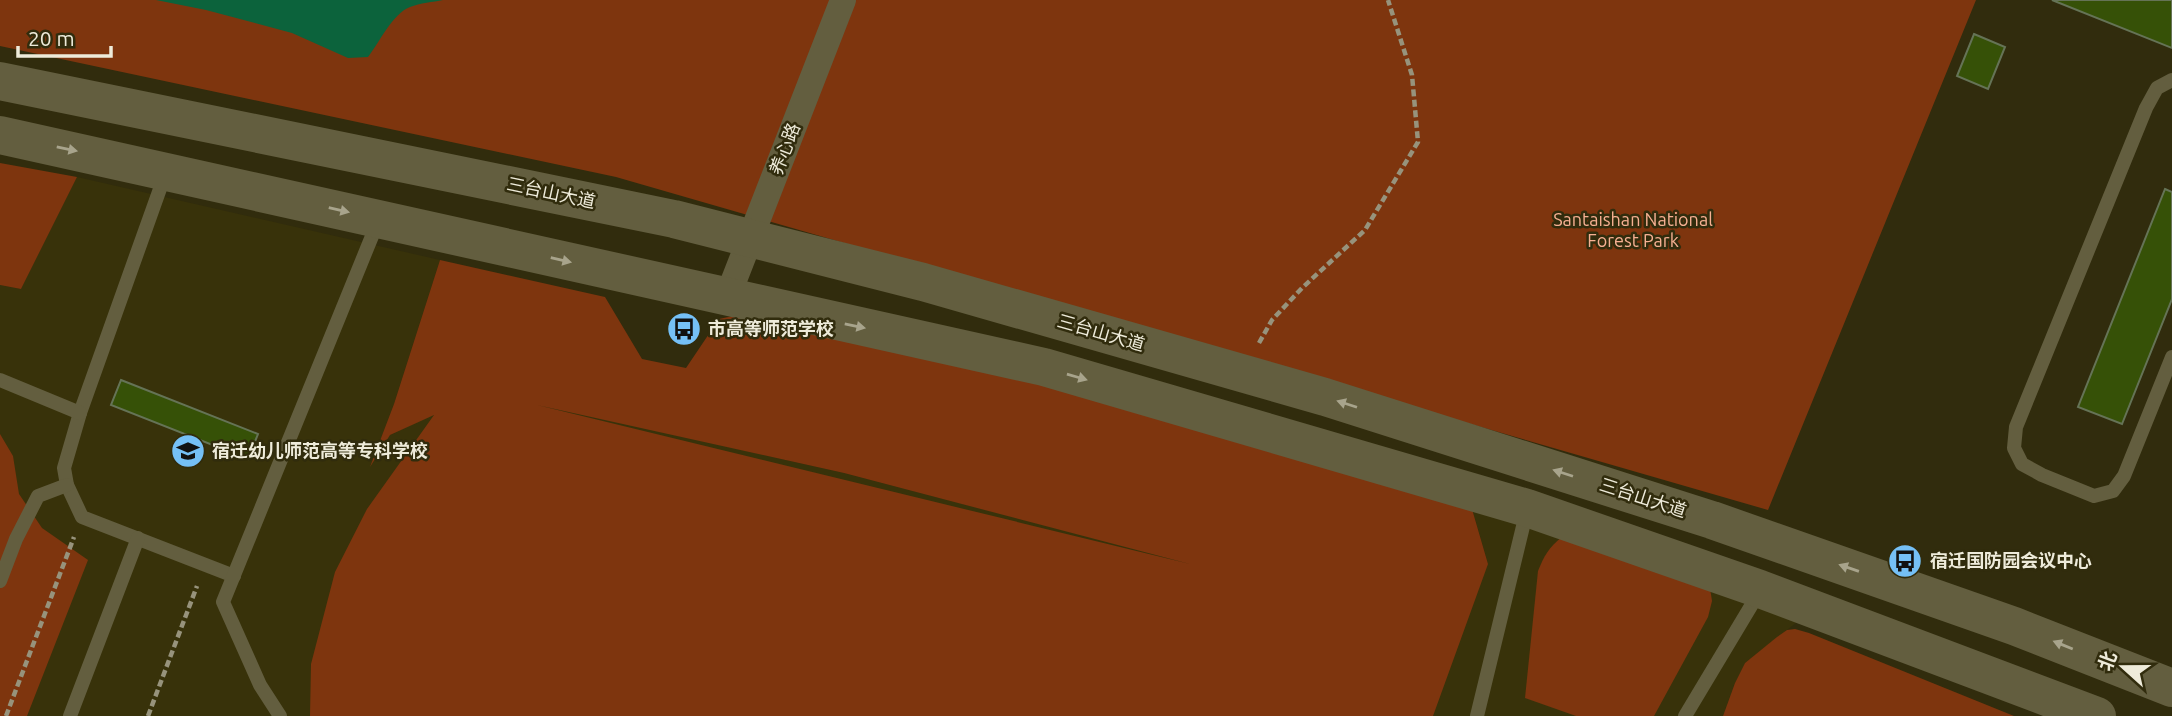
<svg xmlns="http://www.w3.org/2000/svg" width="2172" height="716" font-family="Ubuntu,'Noto Sans SC',sans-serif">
<rect width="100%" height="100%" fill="#312c0d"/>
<polygon fill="#38320a" points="77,177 440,260 394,404 372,463 390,435 481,391 844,473 1255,580 1488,564 1472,509 1801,619 1745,663 1735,683 1723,716 0,716 0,285 21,289"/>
<g fill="#7e350e" fill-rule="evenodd">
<polygon points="0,0 1976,0 1768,510 616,177 0,46"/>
<polygon points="0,163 77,177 21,289 0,285"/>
<path d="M440,260L605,297L642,359L686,368L719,319L733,316L1046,382L1472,509L1488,564L1433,716H310L311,664L335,572L367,509L434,415L390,435L370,467L394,404ZM537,405L844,473L1190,564Z"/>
<polygon points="0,434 13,456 19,494 42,528 88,560 27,716 0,716"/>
<path d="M1562,537L1710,588L1712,601L1708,617L1654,716H1576L1525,698L1538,571C1544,556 1549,547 1562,537Z"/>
<polygon points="1795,629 1809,633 2014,716 1723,716 1735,683 1745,663 1777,637 1787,630"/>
</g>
<path fill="#0c633c" d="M156,0H443C433,2 420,3 410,7C393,13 379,43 368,57L348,58L292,33L206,10Z"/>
<g fill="#365107" stroke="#657356" stroke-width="2">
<polygon points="2052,0 2172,0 2172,48"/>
<polygon points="1974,34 2005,47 1988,89 1957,76"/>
<polygon points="2165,189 2172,192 2172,299 2122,424 2078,407"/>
<polygon points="121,380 258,434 248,459 111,405"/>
</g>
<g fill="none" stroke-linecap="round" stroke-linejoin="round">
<g stroke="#97937c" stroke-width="4.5" stroke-dasharray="7 3.5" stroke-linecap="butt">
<polyline points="1259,343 1272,320 1302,288 1365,230 1418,142 1412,75 1388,0"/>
<polyline points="6,716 74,537"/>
<polyline points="148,716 197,586"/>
</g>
<g stroke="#635e3f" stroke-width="14">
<polyline points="2172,80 2157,88 2146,108 2016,427 2014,448 2022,464 2042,475 2094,496 2113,491 2124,476 2172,357"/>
<polyline points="166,172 80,413 64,468 67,485 82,517 234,576"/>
<polyline points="0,380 80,413"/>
<polyline points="0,581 16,539 38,496 67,485"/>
<polyline points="70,716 138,538"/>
<polyline points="280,716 260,685 223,602 379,219"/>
<polyline points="1477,716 1527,510"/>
<polyline points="1685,716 1760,591"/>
</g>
<polyline stroke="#635e3f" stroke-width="26" points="727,298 843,0"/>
<g stroke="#635e3f" stroke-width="38">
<polyline points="0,81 674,219 923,282 1325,397 1712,520 2014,626 2172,688"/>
<polyline points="0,135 1044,367 1527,508 1760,589 2097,716"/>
</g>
</g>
<defs><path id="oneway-solid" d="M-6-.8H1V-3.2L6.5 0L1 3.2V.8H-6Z" transform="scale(1.75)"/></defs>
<g fill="#a8a48c">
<use href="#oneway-solid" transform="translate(67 149) rotate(12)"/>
<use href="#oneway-solid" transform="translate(339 210) rotate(13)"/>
<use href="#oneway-solid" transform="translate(561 260) rotate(13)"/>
<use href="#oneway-solid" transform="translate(855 326) rotate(12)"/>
<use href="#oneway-solid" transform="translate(1077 377) rotate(16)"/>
<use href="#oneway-solid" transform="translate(1347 404) rotate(-162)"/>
<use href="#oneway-solid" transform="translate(1563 473) rotate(-162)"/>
<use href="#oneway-solid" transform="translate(1849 568) rotate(-161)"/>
<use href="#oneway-solid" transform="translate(2063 645) rotate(-158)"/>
</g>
<defs>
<g id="bus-disc" transform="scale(1.75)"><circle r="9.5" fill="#75c0f6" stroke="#312c0d"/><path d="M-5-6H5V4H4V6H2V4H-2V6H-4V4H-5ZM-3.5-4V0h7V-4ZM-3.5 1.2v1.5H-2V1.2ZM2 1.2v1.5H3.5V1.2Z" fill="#111"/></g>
<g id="university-disc" transform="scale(1.75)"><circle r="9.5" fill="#75c0f6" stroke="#312c0d"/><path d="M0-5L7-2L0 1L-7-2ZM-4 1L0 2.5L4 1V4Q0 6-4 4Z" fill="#111"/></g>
</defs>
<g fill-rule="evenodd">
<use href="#bus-disc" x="684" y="329"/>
<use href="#university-disc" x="188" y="451"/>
<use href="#bus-disc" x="1905" y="561"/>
</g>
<g text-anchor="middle" stroke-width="5" stroke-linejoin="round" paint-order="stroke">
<g font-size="18" fill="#eeebda" stroke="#312c0d">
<text transform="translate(785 149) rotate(-69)" y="6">养心路</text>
<text transform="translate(551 193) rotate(12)" y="6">三台山大道</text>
<text transform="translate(1101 333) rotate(16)" y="6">三台山大道</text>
<text transform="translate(1643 498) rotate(18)" y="6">三台山大道</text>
</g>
<g font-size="18" fill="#f7b092" stroke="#312c0d">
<text x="1633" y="226">Santaishan National<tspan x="1633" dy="21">Forest Park</tspan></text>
</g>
<g font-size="18" font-weight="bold" fill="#eeebda" stroke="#312c0d" text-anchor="start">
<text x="708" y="335">市高等师范学校</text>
<text x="212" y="457">宿迁幼儿师范高等专科学校</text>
<text x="1930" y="567">宿迁国防园会议中心</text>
</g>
</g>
<g transform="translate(2123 667) rotate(291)" stroke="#312c0d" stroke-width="5" paint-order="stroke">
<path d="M0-5L12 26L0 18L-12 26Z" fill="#eeebda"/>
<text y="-10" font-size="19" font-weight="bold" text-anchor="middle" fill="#eeebda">北</text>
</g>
<path d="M18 46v10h93v-10" fill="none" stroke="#eeebda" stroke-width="3.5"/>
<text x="28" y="46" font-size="21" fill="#eeebda" stroke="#312c0d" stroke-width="5" paint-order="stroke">20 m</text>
</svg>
